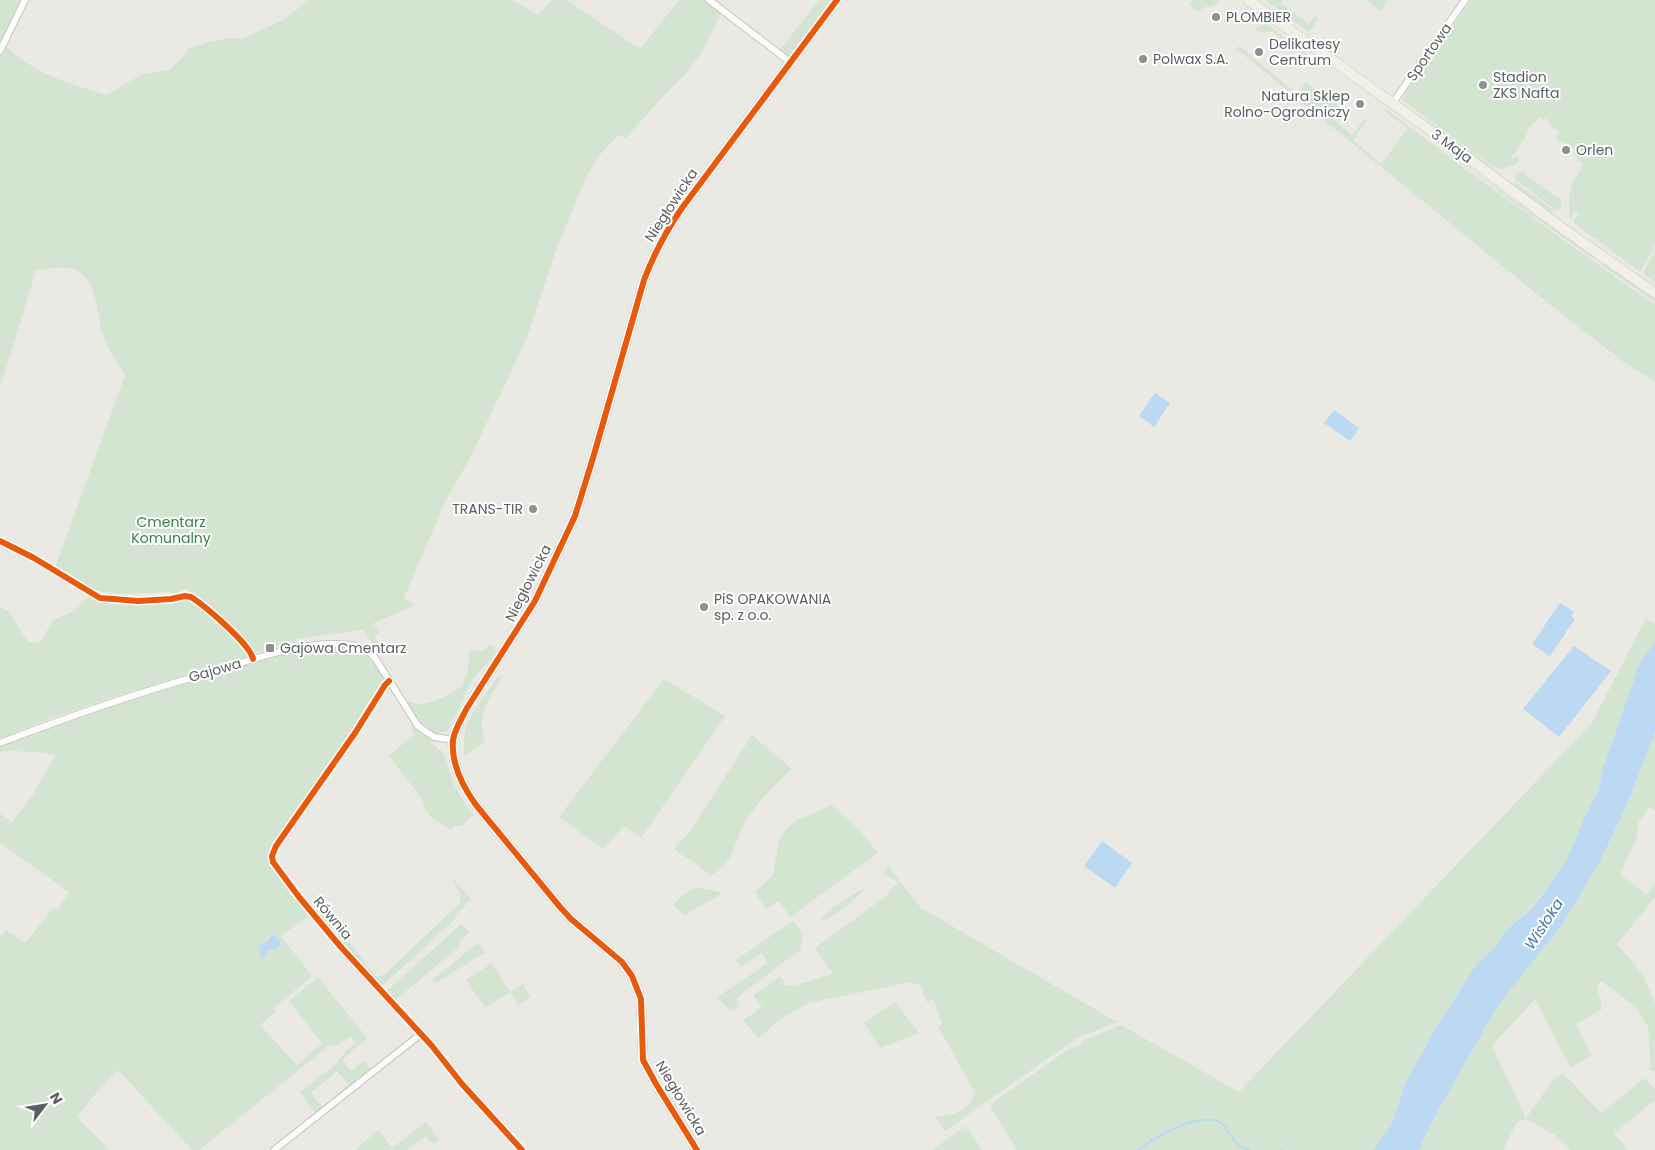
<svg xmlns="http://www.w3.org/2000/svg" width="1655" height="1150" font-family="Poppins,sans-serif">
<rect width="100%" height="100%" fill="#eae9e4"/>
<g fill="#d3e5d1" fill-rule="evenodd">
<path d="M0,0H22L6,46C36,75 68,83 107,95L142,74L169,70L185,55L188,49L208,42L231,38L243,39L283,20L310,0H512L538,15L552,0H567L640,49L679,0H704L721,13L701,53L687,72L666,93L626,138L618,135L598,157L586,177L556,250L526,340L469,460L445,502L404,598L415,605L372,624L380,631L375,637L381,646L376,651L364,630L296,639L297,644L255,653L186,588L174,596L170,592L125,594L93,591L55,568L125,375C117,362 108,349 103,334C96,313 98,271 67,268C58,266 46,270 36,271L0,388Z"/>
<polygon points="819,0 830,0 789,56 780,50"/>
<polygon points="1193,0 1219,0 1214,6 1205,7 1198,12 1190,5"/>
<polygon points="1265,0 1282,0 1281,3 1309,24 1315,16 1319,18 1309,32"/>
<polygon points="1366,0 1388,0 1380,11"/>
<path d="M1471,0H1655V245L1641,271L1640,272L1573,222L1579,212L1575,211L1570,220C1568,207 1568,188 1575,177L1577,178L1578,176L1577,175L1581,169H1583L1581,166L1583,165L1580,161L1577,163V157L1573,154L1575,151L1562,141L1560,144L1556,138L1560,132L1554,128L1549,132L1553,126L1548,122L1549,120L1546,118L1544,120L1542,119L1540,123L1542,118L1540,117L1535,123L1534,122L1527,132L1528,133L1519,145L1516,154H1514L1511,157L1513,159L1517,156L1519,159L1518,163L1502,169L1494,167L1402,100L1409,87ZM1581,142L1595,152L1591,157L1577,147Z"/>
<polygon points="1264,24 1269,26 1313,59 1313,61 1272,31 1262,33 1255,30 1258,27"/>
<polygon points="1239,46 1297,94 1306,82 1339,107 1340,109 1333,119 1352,135 1363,121 1367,120 1353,140 1381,164 1408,128 1386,112 1387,110 1472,174 1625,284 1655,304 1655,382 1625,363 1544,300 1237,49"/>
<polygon points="1427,120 1495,169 1488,167 1426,122"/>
<polygon points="1459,161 1595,258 1594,259 1521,208"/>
<path d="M1523,171L1525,172L1526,175L1557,198L1560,197C1563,203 1562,207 1557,211L1514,179L1518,172Z"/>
<polygon points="1513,181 1555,211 1549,211 1516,187"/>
<polygon points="1655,250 1655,282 1643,274"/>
<polygon points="1602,263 1655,299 1655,301 1601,265"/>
<path d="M90,596L190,600L218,622L251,657C166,681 81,704 0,739V607L8,610L27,641L37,643L41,641L53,620L73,611Z"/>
<polygon points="1646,618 1655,624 1655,641 1639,665 1603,768 1598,791 1586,814 1567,859 1553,880 1532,907 1505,931 1494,949 1476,965 1434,1031 1405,1084 1392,1124 1373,1150 1017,1150 991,1108 991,1104 1069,1049 1080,1045 1082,1041 1121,1025 1239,1092 1592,723"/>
<path d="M489,644L495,647L496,653L472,680L448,731L434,734L424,727L406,701C411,702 417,704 422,704C430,704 459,691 463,684C468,673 469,661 470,650L482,651L489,648L488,646Z"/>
<path d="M332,647C364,648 369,655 385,681L361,720L277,841L271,863L311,914L281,936L312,976L274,1008L276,1012L260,1025L297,1065L322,1043L289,1001L318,977L367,1038L342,1060L351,1071L364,1061L372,1070L316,1114L300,1092L337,1063L346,1051L355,1043L351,1036L335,1046L330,1045L199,1150H192L118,1070L96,1093L78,1116L80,1121L110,1150H0V938L6,930L24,942L27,941L53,908L58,909L69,892L0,843V813L12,822L32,796L56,755L39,752L2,751L0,753V746C91,710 185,683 278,656L301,650ZM271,934L279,940L276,950L268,948L267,950L259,947L268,941ZM337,1071L349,1085L322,1107L311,1093Z"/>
<path d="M503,675C489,699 476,713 485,742L464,756C464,746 463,737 466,728C473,709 488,692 498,676Z"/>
<polygon points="664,679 725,716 641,838 624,826 603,849 559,817"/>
<path d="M411,725L431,740V743C451,756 445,764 454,784C459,795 466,806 474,815L461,826H455L451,829L432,818L425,810L422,799L389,756L413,735Z"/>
<polygon points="1655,732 1655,810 1649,807 1639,821 1636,839 1620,874 1646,895 1655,883 1655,897 1617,944 1643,975 1655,1003 1655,1071 1651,1071 1648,1027 1635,1006 1601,981 1597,985 1602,1009 1576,1024 1591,1055 1571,1068 1535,999 1492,1046 1526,1118 1553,1080 1563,1073 1601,1113 1645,1078 1655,1089 1655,1100 1614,1133 1628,1150 1571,1150 1555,1135 1526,1119 1517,1122 1503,1150 1419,1150 1434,1118 1497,1007 1561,926 1600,861 1626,807"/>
<path d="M752,735L792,769C776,784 761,798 749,816C732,841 739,859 709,877V874L690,859H688L674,849L691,830Z"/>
<polygon points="832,805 860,831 878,853 790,917 779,901 766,909 755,892 773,875 779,840 788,827 797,820"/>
<path d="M888,866L921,908L1117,1022L1077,1038L945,1131L935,1117C952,1116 969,1111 975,1093L938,1026L942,1024L933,999L926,1002L922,988L918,984L906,983L809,1003L779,1020L759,1038L743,1021L762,1006L753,996L780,976L787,986L800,984L833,974L815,949L820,944L885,897L898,882L884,874Z"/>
<polygon points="450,876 471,899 454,917 456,918 381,987 309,905 311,901 335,925 375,975 377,977 385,974 460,903 461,895"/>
<polygon points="695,887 723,893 685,915 673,905 682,896"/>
<path d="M865,888C854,903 837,914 820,922C831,905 847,898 865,888Z"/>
<polygon points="793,921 803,935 800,950 736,998 740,1006 733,1011 728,1009 717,997 768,963 762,953 741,967 736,960"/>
<polygon points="461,924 469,932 459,942 460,946 394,1001 386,992"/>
<polygon points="478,943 485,952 436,983 432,980"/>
<polygon points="492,963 510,992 523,984 530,997 518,1005 510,992 485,1008 466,980"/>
<polygon points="895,1002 919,1033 880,1048 864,1023"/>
<polygon points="426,1122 439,1140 433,1144 426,1136 407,1150 393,1150 392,1148 389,1150 357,1150 356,1148 379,1130 392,1148"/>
<polygon points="966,1126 982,1150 932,1150"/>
</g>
<g fill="#bbd9f2">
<polygon points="1581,142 1595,152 1591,158 1577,147"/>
<polygon points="1155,393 1170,403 1154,427 1139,416"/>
<polygon points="1334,410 1359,428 1350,441 1324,423"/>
<polygon points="1560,603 1574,612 1571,616 1575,619 1550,656 1532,644"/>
<polygon points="1655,641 1655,732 1626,807 1600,861 1561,926 1497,1007 1434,1118 1419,1150 1373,1150 1392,1124 1405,1084 1434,1031 1476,965 1494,949 1505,931 1533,907 1553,880 1567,859 1586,814 1598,791 1603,768 1639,665"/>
<polygon points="1574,646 1611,671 1559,737 1523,709"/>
<polygon points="1102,841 1132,863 1115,888 1084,866"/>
<polygon points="272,934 279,940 280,945 276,950 268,949 265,957 262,958 260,955 261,948 258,946 268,941"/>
</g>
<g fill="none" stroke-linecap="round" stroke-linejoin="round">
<g stroke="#bbd9f2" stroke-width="2">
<path d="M1138,1150C1154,1138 1208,1105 1225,1127C1232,1136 1236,1147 1249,1150"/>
<polyline points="1282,1150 1282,1148"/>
</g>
<g stroke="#c6c6c5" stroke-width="8">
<g id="street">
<polyline points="709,0 790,62"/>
<polyline points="0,51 25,0"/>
<polyline points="1392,104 1465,0"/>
<path d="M0,541L34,558L100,598L138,601L171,599L185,596L191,597C205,606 250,644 253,659"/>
<polyline points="389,681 385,685 355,733 276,846 272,856 273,862 299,897 340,946 432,1046 462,1084 522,1150"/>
<path d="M0,743C70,716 140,692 212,672C253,660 294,643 337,644C351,644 366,647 375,658L418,726L434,737L453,740"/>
<polyline points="274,1150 421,1034"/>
</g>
</g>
<g stroke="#c7c7c6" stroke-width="10">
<path id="secondary" d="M697,1150L656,1084L643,1060L641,999L632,976L622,962L571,919L560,907L476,805C463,787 451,763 453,740C455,728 462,718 467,708L535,601L575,516L593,458L644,280C654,254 666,231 682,208L837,0"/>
</g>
<g stroke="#d0cab4" stroke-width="11">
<polyline id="primary" points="1248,0 1455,148 1569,233 1655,293"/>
</g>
<use href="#street" stroke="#fcfcfb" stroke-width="6"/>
<use href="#secondary" stroke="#fcfcfb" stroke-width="9"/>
<use href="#primary" stroke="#f1f0e7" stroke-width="10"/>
<g stroke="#e2e1e1" stroke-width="2" stroke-dasharray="1 6" stroke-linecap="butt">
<path d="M866,0L700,221C674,258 661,298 660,344C658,424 692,475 750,525C766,540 783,554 801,566C822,580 844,591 865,605C898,626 929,651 962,671C981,683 1001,692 1019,703C1045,720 1071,739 1096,757C1144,790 1191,823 1239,856"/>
<polyline points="1154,0 1208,36"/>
<polyline points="1175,0 1571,326 1615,359 1655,384"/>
<path d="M849,38C831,65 810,95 799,126C768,210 789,302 854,363C875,382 901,397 925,414C961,439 997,465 1034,490L1062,506L1104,526L1142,548L1271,639L1308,670L1335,692L1487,798"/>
<polyline points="846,43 880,0"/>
<path d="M813,86C789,118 766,149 742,180C727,201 709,222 697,245C680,277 672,311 672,347C671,473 774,533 866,597"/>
<polyline points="1284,116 1336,155 1365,187"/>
<polyline points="1313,123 1338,147"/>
<polyline points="1333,142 1366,174 1407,208"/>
<path d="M1365,179C1418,246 1496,291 1560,347"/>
<polyline points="1404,198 1472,261 1617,379"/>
<polyline points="716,274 856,371"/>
<path d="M1112,323C1105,339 1102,357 1103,375C1105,445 1160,475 1210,513C1241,536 1273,560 1304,584"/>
<path d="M1088,357C1062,420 1079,497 1136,538"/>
<polyline points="1618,387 1649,405"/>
<polyline points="1278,636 1494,788"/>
<polyline points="941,644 992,683"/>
<polyline points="918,647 976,709 997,727 1333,961"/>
<polyline points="955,678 990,708 1217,866"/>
<path d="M1017,697C959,642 949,561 989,493C1035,426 1084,361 1127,293C1152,253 1166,208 1206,179C1239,155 1282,147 1320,163C1369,183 1395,234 1435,266L1617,395L1655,417"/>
<polyline points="991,699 1134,799"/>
<polyline points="1157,815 1230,866"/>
</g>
<g stroke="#fff" stroke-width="9">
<g id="cycleway">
<path d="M0,541L34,558L100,598L138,601L171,599L185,596L191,597C205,606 250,644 253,659"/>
<polyline points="389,681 385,685 355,733 276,846 272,856 273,862 299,897 340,946 432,1046 462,1084 522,1150"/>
<path d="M697,1150L656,1084L643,1060L641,999L632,976L622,962L571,919L560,907L476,805C463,787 451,763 453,740C455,728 462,718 467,708L535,601L575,516L593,458L644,280C654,254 666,231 682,208L837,0"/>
</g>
</g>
<use href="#cycleway" stroke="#e8590c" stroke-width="6"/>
</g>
<g fill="#8d8f90" stroke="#fff" stroke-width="2">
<circle cx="1216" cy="17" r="5"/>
<circle cx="1259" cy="52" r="5"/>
<circle cx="1143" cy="59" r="5"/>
<circle cx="1483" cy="85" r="5"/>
<circle cx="1360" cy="104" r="5"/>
<circle cx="1566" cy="150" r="5"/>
<circle cx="533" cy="509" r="5"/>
<circle cx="704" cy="607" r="5"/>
<rect x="265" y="643" width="10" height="10" rx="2.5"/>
</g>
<g text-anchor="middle" stroke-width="4" stroke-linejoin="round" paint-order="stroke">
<g font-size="14" fill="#5b5e62" stroke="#fff" text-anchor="start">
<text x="1226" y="22">PLOMBIER</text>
<text x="1269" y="49">Delikatesy<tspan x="1269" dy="16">Centrum</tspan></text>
<text x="1153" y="64">Polwax S.A.</text>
<text x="1493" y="82">Stadion<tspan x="1493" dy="16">ZKS Nafta</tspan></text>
<text x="1350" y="101" text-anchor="end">Natura Sklep<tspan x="1350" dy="16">Rolno-Ogrodniczy</tspan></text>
<text x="1576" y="155">Orlen</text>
<text x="523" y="514" text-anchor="end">TRANS-TIR</text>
<text x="714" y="604">PiS OPAKOWANIA<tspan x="714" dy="16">sp. z o.o.</tspan></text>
<text x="280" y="653">Gajowa Cmentarz</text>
</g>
<g font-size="14" fill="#5b5e62" stroke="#fff">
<text transform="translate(1429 52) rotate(-55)" y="5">Sportowa</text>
<text transform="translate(1452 146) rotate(36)" y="5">3 Maja</text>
<text transform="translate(671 205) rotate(-57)" y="5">Niegłowicka</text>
<text transform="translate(528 583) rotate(-63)" y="5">Niegłowicka</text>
<text transform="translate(215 670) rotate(-16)" y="5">Gajowa</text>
<text transform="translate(333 918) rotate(50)" y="5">Równia</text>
<text transform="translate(681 1098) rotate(59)" y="5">Niegłowicka</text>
</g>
<g font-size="14" fill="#3b8141" stroke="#fff">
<text x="171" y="527">Cmentarz<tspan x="171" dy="16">Komunalny</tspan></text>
</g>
<g font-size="15" font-style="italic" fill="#4978b1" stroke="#fff">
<text transform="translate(1544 924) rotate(-57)" y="5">Wisłoka</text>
</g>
</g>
<g transform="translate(45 1105) rotate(59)" stroke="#ffffff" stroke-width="4" paint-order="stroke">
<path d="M0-4L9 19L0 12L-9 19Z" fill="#5b5e62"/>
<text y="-8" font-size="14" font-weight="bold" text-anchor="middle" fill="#5b5e62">N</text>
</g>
</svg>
